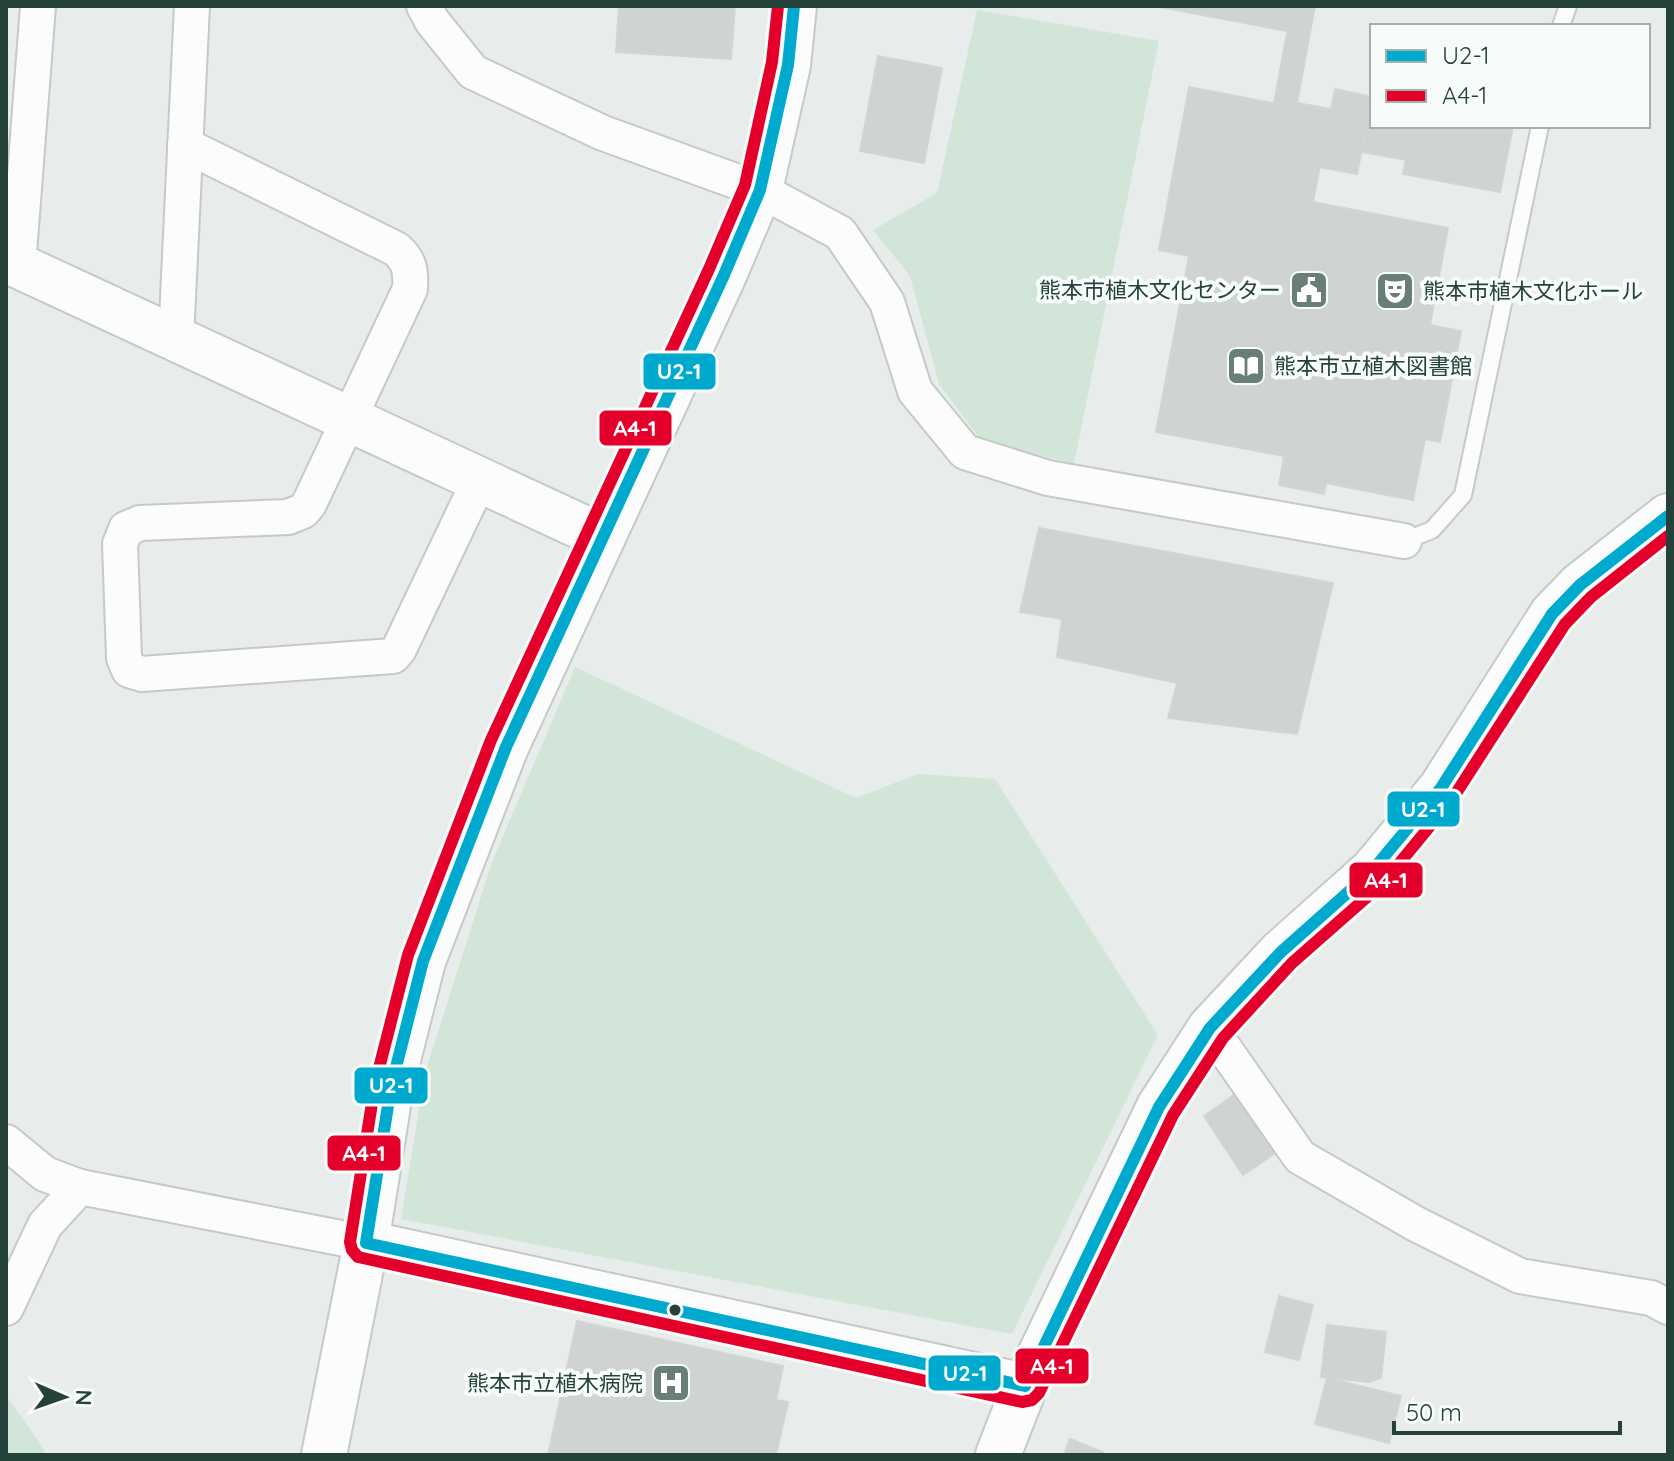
<svg xmlns="http://www.w3.org/2000/svg" width="1674" height="1461" font-family="Quicksand,'Noto Sans JP',sans-serif">
<rect width="100%" height="100%" fill="#e8edeb"/>
<g fill="#d1e6d8">
<polygon points="977,10 1159,41 1074,464 981,440 939,384 910,276 873,230 937,193"/>
<polygon points="575,667 856,798 918,774 995,779 1158,1035 1012,1334 401,1219 425,1073 492,862"/>
<polygon points="6,1395 41,1445 46,1455 6,1455"/>
</g>
<g fill="#cfd4d2" stroke="#d1d6d4" stroke-width="2">
<polygon points="619,6 735,6 731,59 616,52"/>
<polygon points="1155,6 1292,6 1287,31"/>
<polygon points="1292,6 1315,6 1297,103 1331,109 1335,89 1372,97 1357,174 1319,167 1321,160 1278,152 1287,106 1274,103"/>
<polygon points="878,56 942,68 924,163 860,151"/>
<polygon points="1189,87 1287,106 1278,152 1321,160 1313,202 1448,228 1430,325 1461,331 1440,442 1425,439 1413,500 1326,483 1324,494 1279,485 1284,456 1156,432 1189,256 1159,250"/>
<polygon points="1372,97 1372,126 1513,126 1500,192 1403,174 1406,160 1362,152"/>
<polygon points="1039,528 1333,583 1297,734 1168,718 1177,683 1057,657 1062,619 1020,612"/>
<polygon points="1244,1088 1284,1147 1243,1175 1204,1116"/>
<polygon points="1279,1296 1313,1305 1299,1360 1265,1352"/>
<polygon points="577,1321 783,1366 776,1400 788,1402 776,1455 548,1455"/>
<polygon points="1327,1325 1386,1332 1381,1378 1369,1382 1321,1377"/>
<polygon points="1327,1378 1401,1396 1389,1443 1315,1424"/>
<polygon points="1070,1439 1103,1452 1102,1455 1064,1455"/>
</g>
<g fill="none" stroke-linecap="round" stroke-linejoin="round">
<g stroke="#c5cac8" stroke-width="20">
<g id="lane">
<polyline points="1561,26 1568,6"/>
<polyline points="1404,541 1432,530 1463,495 1540,126"/>
</g>
</g>
<g stroke="#c5cac8" stroke-width="38">
<g id="street">
<polyline points="424,6 432,21 473,72 603,133 760,190 840,233 887,302 915,391 965,452 1048,478 1404,541"/>
<path d="M185,145L396,249C410,261 411,271 410,289L309,504L303,511L288,517L140,523L126,529L120,544L124,658L129,670L142,674L393,656L399,649L480,479"/>
<polyline points="18,266 38,6"/>
<polyline points="176,339 192,6"/>
<polyline points="1210,1028 1300,1157 1416,1224 1520,1276 1651,1298 1668,1307"/>
<polyline points="6,1142 45,1174 80,1187 366,1243"/>
<polyline points="6,1308 45,1225 80,1187"/>
</g>
</g>
<g stroke="#c3cbc8" stroke-width="48">
<g id="secondary">
<polyline points="6,260 603,537"/>
<polyline points="366,1243 1025,1386"/>
<polyline points="324,1455 366,1243 391,1087 423,961 506,747 724,275 760,190 788,65 794,6"/>
<polyline points="998,1455 1025,1386 1159,1107 1210,1028 1281,952 1372,871 1441,788 1552,614 1580,585 1668,516"/>
</g>
</g>
<use href="#lane" stroke="#fcfcfc" stroke-width="16"/>
<use href="#street" stroke="#fcfcfc" stroke-width="34"/>
<use href="#secondary" stroke="#fcfcfc" stroke-width="44"/>
<g stroke="#f7fbf9" stroke-width="18">
<polyline id="bus-1" points="794,6 788,65 760,190 724,275 506,747 423,961 391,1087 366,1243 1025,1386 1159,1107 1210,1028 1281,952 1372,871 1441,788 1552,614 1580,585 1668,516"/>
</g>
<g stroke="#f7fbf9" stroke-width="18">
<polyline id="bus-2" points="778,6 772,62 745,185 709,269 491,740 408,955 375,1084 350,1242 352,1250 358,1257 1022,1402 1032,1400 1039,1393 1173,1115 1223,1038 1292,963 1384,882 1453,798 1565,624 1591,597 1668,536"/>
</g>
<use href="#bus-1" stroke="#00a9ce" stroke-width="12"/>
<use href="#bus-2" stroke="#e4002b" stroke-width="12"/>
</g>
<defs>
<g id="civic-square" transform="scale(2)"><rect x="-9" y="-9" width="18" height="18" rx="4" fill="#697e78" stroke="#f7fbf9"/><path d="M-.6-6.5H3V-4.5H.6V-3L4-1V1h2V6H-6V1h2V-1L-.6-3ZM-1.2 2.5V6h2.4V2.5Z" fill="#fff"/></g>
<g id="theatre-square" transform="scale(2)"><rect x="-9" y="-9" width="18" height="18" rx="4" fill="#697e78" stroke="#f7fbf9"/><path d="M-5-5.5Q0-4 5-5.5V0Q5 5 0 6Q-5 5-5 0ZM-3.3-2.5H-1v1.5H-3.3ZM1-2.5H3.3v1.5H1ZM-2.8 1Q0 5.5 2.8 1Z" fill="#fff"/></g>
<g id="library-square" transform="scale(2)"><rect x="-9" y="-9" width="18" height="18" rx="4" fill="#697e78" stroke="#f7fbf9"/><path d="M-6-4Q-3-5.5-.7-3.5V5Q-3 3-6 4ZM6-4Q3-5.5 .7-3.5V5Q3 3 6 4Z" fill="#fff"/></g>
<g id="hospital-square" transform="scale(2)"><rect x="-9" y="-9" width="18" height="18" rx="4" fill="#697e78" stroke="#f7fbf9"/><path d="M-5-5h3v3.5h4V-5h3V5h-3V1.5h-4V5h-3Z" fill="#fff"/></g>
</defs>
<g fill-rule="evenodd">
<use href="#civic-square" x="1309" y="290"/>
<use href="#theatre-square" x="1395" y="291"/>
<use href="#library-square" x="1246" y="366"/>
<use href="#hospital-square" x="671" y="1383"/>
</g>
<circle fill="#24423a" stroke="#f7fbf9" stroke-width="3" cx="675" cy="1310" r="7"/>
<g text-anchor="middle" stroke-width="8" stroke-linejoin="round" paint-order="stroke">
<g font-size="22" fill="#24423a" stroke="#f7fbf9" text-anchor="end">
<text x="1281" y="298">熊本市植木文化センター</text>
<text x="1423" y="299" text-anchor="start">熊本市植木文化ホール</text>
<text x="1274" y="374" text-anchor="start">熊本市立植木図書館</text>
<text x="643" y="1391">熊本市立植木病院</text>
</g>
</g>
<g stroke="#f7fbf9" stroke-width="3">
<rect x="642" y="352" width="75" height="39" rx="8" fill="#00a9ce"/>
<rect x="598" y="409" width="75" height="38" rx="8" fill="#e4002b"/>
<rect x="1386" y="790" width="75" height="38" rx="8" fill="#00a9ce"/>
<rect x="1348" y="861" width="76" height="38" rx="8" fill="#e4002b"/>
<rect x="353" y="1066" width="76" height="39" rx="8" fill="#00a9ce"/>
<rect x="326" y="1134" width="76" height="38" rx="8" fill="#e4002b"/>
<rect x="1014" y="1347" width="76" height="38" rx="8" fill="#e4002b"/>
<rect x="927" y="1354" width="75" height="38" rx="8" fill="#00a9ce"/>
</g>
<g font-size="22" text-anchor="middle" font-weight="bold" fill="#fff">
<text x="679" y="379">U2-1</text>
<text x="635" y="436">A4-1</text>
<text x="1423" y="817">U2-1</text>
<text x="1386" y="888">A4-1</text>
<text x="391" y="1093">U2-1</text>
<text x="364" y="1161">A4-1</text>
<text x="1052" y="1374">A4-1</text>
<text x="965" y="1381">U2-1</text>
</g>
<rect width="1674" height="1461" fill="none" stroke="#24423a" stroke-width="16"/>
<rect x="1370" y="24" width="280" height="104" fill="#f7fbf9" stroke="#a3b1ad" stroke-width="2"/>
<rect x="1386" y="50" width="40" height="12" fill="#00a9ce" stroke="#a3b1ad" stroke-width="2"/>
<text x="1442" y="64" font-size="24" fill="#24423a">U2-1</text>
<rect x="1386" y="90" width="40" height="12" fill="#e4002b" stroke="#a3b1ad" stroke-width="2"/>
<text x="1442" y="104" font-size="24" fill="#24423a">A4-1</text>
<g transform="translate(64 1397) rotate(92)" stroke="#f7fbf9" stroke-width="6" paint-order="stroke">
<path d="M0-6L14 30L0 20L-14 30Z" fill="#24423a"/>
<text y="-12" font-size="22" font-weight="bold" text-anchor="middle" fill="#24423a">N</text>
</g>
<path d="M1394 1421v12h226v-12" fill="none" stroke="#24423a" stroke-width="4"/>
<text x="1406" y="1421" font-size="24" fill="#24423a" stroke="#f7fbf9" stroke-width="6" paint-order="stroke">50 m</text>
</svg>
